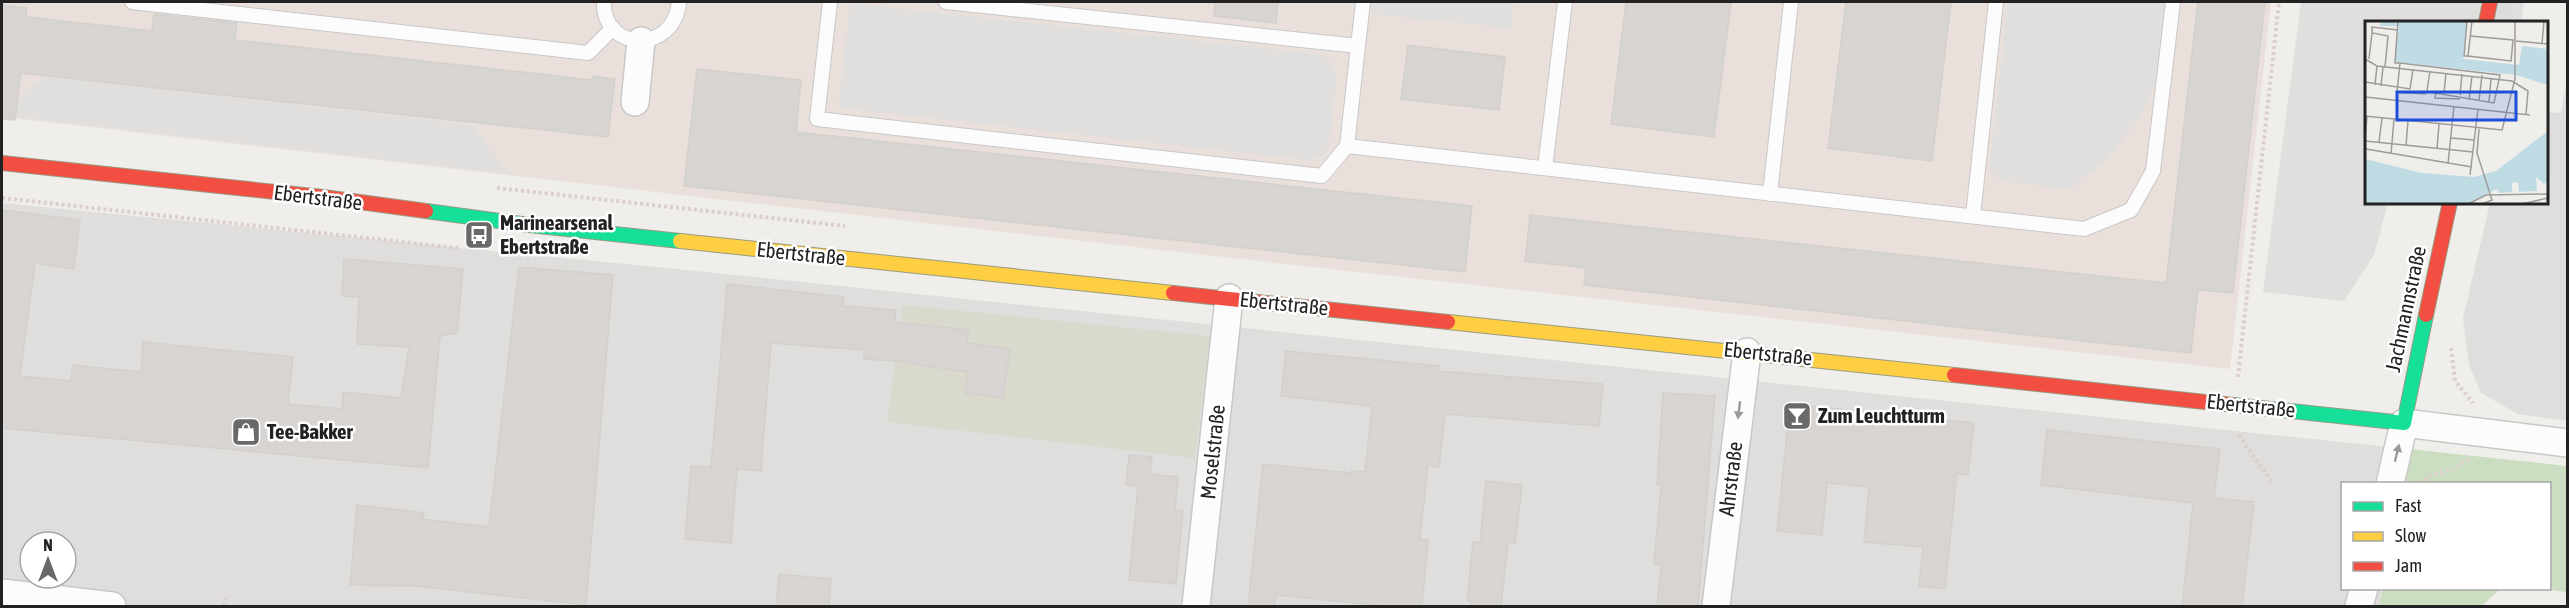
<svg xmlns="http://www.w3.org/2000/svg" width="2569" height="608" font-family="'Asap Condensed',sans-serif">
<rect width="100%" height="100%" fill="#f0eeeb"/>
<g fill="#dfdedc" fill-rule="evenodd">
<polygon points="2567,80 2567,421 2518,414 2481,393 2469,365 2463,318 2490,203 2546,202 2547,112 2561,113"/>
<path d="M2,203L667,268L2409,449L2403,483L2342,484V588L2383,589L2379,606H2ZM30,542H66V578H30Z"/>
</g>
<polygon fill="#eae0db" points="2,2 2271,2 2230,369 1152,249 2,117"/>
<polygon fill="#d9d9cd" points="903,305 1210,336 1195,458 887,422"/>
<g fill="#cbdec1">
<polygon points="2409,449 2567,466 2567,592 2540,589 2550,588 2550,484 2403,484"/>
<polygon points="2383,589 2383,588 2500,589 2482,606 2379,606"/>
</g>
<g fill="#e0dfde">
<polygon points="1372,2 1514,2 1511,28 1371,14"/>
<polygon points="2008,2 2165,2 2159,68 2149,101 2134,126 2106,160 2071,189 1999,181 1989,168"/>
<polygon points="2301,2 2524,2 2521,22 2366,22 2366,202 2388,203 2374,255 2344,301 2263,292"/>
<polygon points="850,3 1319,54 1331,61 1337,76 1329,145 1323,156 1309,160 838,108"/>
<polygon points="43,76 472,125 510,174 2,115"/>
</g>
<polygon fill="#dedddd" points="2490,2 2515,2 2512,22 2486,22"/>
<g fill="#d7d4d2" stroke="#d3d0cc" stroke-width="1.5">
<polygon points="1215,2 1278,2 1276,23 1214,16"/>
<polygon points="1626,2 1731,2 1714,137 1611,124"/>
<polygon points="1846,2 1951,2 1932,161 1828,148"/>
<polygon points="2198,2 2265,2 2233,293 2198,290 2191,353 1584,285 1586,268 1525,261 1530,215 2166,283"/>
<polygon points="2,5 27,8 26,17 152,31 154,14 237,23 235,40 592,80 593,76 615,79 608,137 21,73 15,120 2,119"/>
<polygon points="1408,45 1505,57 1499,110 1401,99"/>
<polygon points="697,69 801,80 796,132 1472,206 1465,272 684,186"/>
<polygon points="2,210 80,220 74,269 35,263 20,376 71,381 73,365 141,372 143,342 293,357 288,404 342,409 343,392 401,398 409,347 357,344 359,297 342,296 344,259 463,269 457,333 440,336 428,468 2,428"/>
<polygon points="519,267 613,275 586,605 417,586 350,585 357,505 424,513 423,519 489,527"/>
<polygon points="727,284 844,297 843,306 896,310 895,322 969,330 967,343 1010,349 1003,398 965,393 968,372 912,364 913,362 864,359 864,350 771,343 761,471 737,469 731,543 685,539 691,466 711,467"/>
<polygon points="1286,351 1439,366 1438,371 1603,384 1599,426 1445,414 1439,467 1428,465 1420,539 1428,540 1422,606 1384,606 1276,595 1275,606 1248,606 1263,464 1351,473 1351,471 1365,472 1372,406 1281,396"/>
<polygon points="1663,393 1715,396 1698,606 1657,606 1661,565 1654,564 1661,485 1657,485"/>
<polygon points="1790,404 1974,423 1968,475 1957,473 1945,589 1919,586 1923,547 1864,542 1869,487 1827,483 1822,535 1777,531"/>
<polygon points="2047,430 2220,449 2214,498 2254,502 2242,606 2182,606 2193,503 2041,485"/>
<polygon points="1129,455 1152,457 1150,474 1178,477 1175,510 1183,511 1176,584 1129,580 1138,486 1126,485"/>
<polygon points="1486,481 1522,485 1515,544 1508,543 1501,606 1470,606 1471,601 1467,601 1473,542 1480,542"/>
<polygon points="779,574 831,579 829,606 776,606"/>
</g>
<g fill="none" stroke-linecap="round" stroke-linejoin="round">
<g stroke="#c9c8c7" stroke-width="16">
<g id="lane">
<polyline points="132,2 588,53 613,28"/>
<path d="M604,2C602,51 674,55 679,2"/>
<polyline points="830,2 817,119 1322,176 1347,146"/>
<polyline points="946,2 1358,46 1347,146 2084,229 2131,210 2153,171 2173,2"/>
<polyline points="1358,46 1363,2"/>
<polyline points="1545,168 1565,2"/>
<polyline points="1770,194 1791,2"/>
<polyline points="1973,216 1996,2"/>
</g>
</g>
<g stroke="#c9c8c7" stroke-width="30">
<g id="street">
<polyline points="635,102 641,41"/>
<polyline points="2390,484 2404,423 2568,443"/>
<polyline points="2,593 112,606"/>
<polyline points="1196,606 1229,298"/>
<polyline points="1716,606 1747,352"/>
<polyline points="2359,606 2364,588"/>
</g>
</g>
<g stroke="#999a82" stroke-width="16">
<g id="fast">
<polyline points="426,211 529,225 680,241"/>
<polyline points="2233,405 2404,423 2426,315"/>
</g>
</g>
<g stroke="#999a82" stroke-width="16">
<g id="slow">
<polyline points="680,241 1173,293"/>
<polyline points="1448,322 1954,375"/>
</g>
</g>
<g stroke="#999a82" stroke-width="16">
<g id="jam">
<polyline points="2486,22 2490,2"/>
<polyline points="2,163 323,197 426,211"/>
<polyline points="1173,293 1448,322"/>
<polyline points="2426,315 2450,202"/>
<polyline points="1954,375 2233,405"/>
</g>
</g>
<g stroke="#dccecd" stroke-width="4" stroke-dasharray="3 3" stroke-linecap="butt">
<polyline points="497,188 845,226"/>
<polyline points="2,198 458,248"/>
<polyline points="2451,348 2455,381 2473,403"/>
<polyline points="2238,377 2279,2"/>
<polyline points="2239,435 2271,481"/>
<path d="M2419,484C2433,469 2457,474 2470,458"/>
<polyline points="224,606 225,598"/>
</g>
<use href="#lane" stroke="#fdfcfc" stroke-width="14"/>
<use href="#street" stroke="#fdfcfc" stroke-width="27"/>
<use href="#fast" stroke="#16e098" stroke-width="14"/>
<use href="#slow" stroke="#ffcf43" stroke-width="14"/>
<use href="#jam" stroke="#f24e42" stroke-width="14"/>
</g>
<defs><path id="oneway-solid" d="M-6-.8H1V-3.2L6.5 0L1 3.2V.8H-6Z" transform="scale(1.5)"/></defs>
<g fill="#9a9a9a">
<use href="#oneway-solid" transform="translate(1739 410) rotate(97)"/>
<use href="#oneway-solid" transform="translate(2397 453) rotate(-76)"/>
</g>
<defs>
<g id="bus-square" transform="scale(1.5)"><rect x="-9" y="-9" width="18" height="18" rx="4" fill="#6a6968" stroke="#fff"/><path d="M-5-6H5V4H4V6H2V4H-2V6H-4V4H-5ZM-3.5-4V0h7V-4ZM-3.5 1.2v1.5H-2V1.2ZM2 1.2v1.5H3.5V1.2Z" fill="#fff"/></g>
<g id="bar-square" transform="scale(1.5)"><rect x="-9" y="-9" width="18" height="18" rx="4" fill="#6a6968" stroke="#fff"/><path d="M-6-5H6L.8 .8V4.5H3.5V6h-7V4.5H-.8V.8Z" fill="#fff"/></g>
<g id="shop-square" transform="scale(1.5)"><rect x="-9" y="-9" width="18" height="18" rx="4" fill="#6a6968" stroke="#fff"/><path d="M-5-2.5h2.3a2.7 3.5 0 0 1 5.4 0H5L5.5 6h-11ZM-1.5-2.5h3a1.5 2.3 0 0 0-3 0Z" fill="#fff"/></g>
</defs>
<g fill-rule="evenodd">
<use href="#bus-square" x="479" y="235"/>
<use href="#bar-square" x="1797" y="416"/>
<use href="#shop-square" x="246" y="432"/>
</g>
<g text-anchor="middle" stroke-width="5" stroke-linejoin="round" paint-order="stroke">
<g font-size="21" fill="#222" stroke="#fff">
<text transform="translate(318 198) rotate(7)" y="7">Ebertstraße</text>
<text transform="translate(801 254) rotate(6)" y="7">Ebertstraße</text>
<text transform="translate(1284 304) rotate(6)" y="7">Ebertstraße</text>
<text transform="translate(2406 309) rotate(-78)" y="7">Jachmannstraße</text>
<text transform="translate(1768 354) rotate(6)" y="7">Ebertstraße</text>
<text transform="translate(2251 406) rotate(6)" y="7">Ebertstraße</text>
<text transform="translate(1213 452) rotate(-84)" y="7">Moselstraße</text>
<text transform="translate(1731 479) rotate(-83)" y="7">Ahrstraße</text>
</g>
<g font-size="21" font-weight="bold" fill="#222" stroke="#fff" text-anchor="start">
<text x="500" y="230">Marinearsenal<tspan x="500" dy="24">Ebertstraße</tspan></text>
<text x="1818" y="423">Zum Leuchtturm</text>
<text x="267" y="439">Tee-Bakker</text>
</g>
</g>
<g transform="translate(2365 21)">
<rect width="183" height="183" fill="#f0eeeb"/>
<path d="M16,0H102L98,38L154,44L157,25L183,28V64L151,54L30,41L34,5H15ZM183,110V160L179,163L171,156L172,170L154,171L153,161L147,162V171L134,172L132,168L101,183H0V138L57,152L109,156L131,150Z" fill="#bfdbe3"/>
<path fill="none" stroke="#9e9c9b" stroke-width="1.5" d="M33,0L30,42H35M102,0L99,35H103M105,15L148,19L146,40L103,35L107,0M151,20L183,23M177,23L179,0M0,38L12,45L147,60L163,70L161,93M4,38L7,12M20,46L23,15L7,12V6L33,9M0,61L45,68L48,48M10,64L12,45M16,65L18,46M62,70L65,50M71,71L70,77L95,78M79,72L81,52M61,73L32,71L35,42L135,54L129,82L64,71M95,74L97,53M0,76L165,94M104,79L107,55M114,80L117,54M124,81L126,58M0,95L137,109L150,58V0M114,108L112,132L127,179L117,183M0,115L2,96M86,117L109,119M0,120L108,131M14,121L17,97M41,124L43,100M1,128L107,146M72,128L74,103M26,133L29,98M83,143L89,85M105,154L113,88M103,183L121,174L183,173M157,183L183,177"/>
<path fill="#1d4ed8" fill-opacity="0.15" stroke="#1d4ed8" stroke-width="3" d="M32,71H151V99H32Z"/>
<rect width="183" height="183" fill="none" stroke="#222" stroke-width="3"/>
</g>
<rect width="2569" height="608" fill="none" stroke="#222222" stroke-width="6"/>
<rect x="2341" y="482" width="210" height="108" fill="#ffffff" stroke="#a7a7a7" stroke-width="1.5"/>
<rect x="2353" y="502" width="30" height="9" fill="#16e098" stroke="#a7a7a7" stroke-width="1.5"/>
<text x="2395" y="512" font-size="18" fill="#222222">Fast</text>
<rect x="2353" y="532" width="30" height="9" fill="#ffcf43" stroke="#a7a7a7" stroke-width="1.5"/>
<text x="2395" y="542" font-size="18" fill="#222222">Slow</text>
<rect x="2353" y="562" width="30" height="9" fill="#f24e42" stroke="#a7a7a7" stroke-width="1.5"/>
<text x="2395" y="572" font-size="18" fill="#222222">Jam</text>
<g transform="translate(48 560)"><circle r="28" fill="#ffffff" stroke="#a7a7a7" stroke-width="1.5"/>
<path d="M0-4.5L10 22L0 15L-10 22Z" fill="#6a6968"/>
<text y="-9" font-size="16" font-weight="bold" text-anchor="middle" fill="#222222">N</text>
</g>
</svg>
